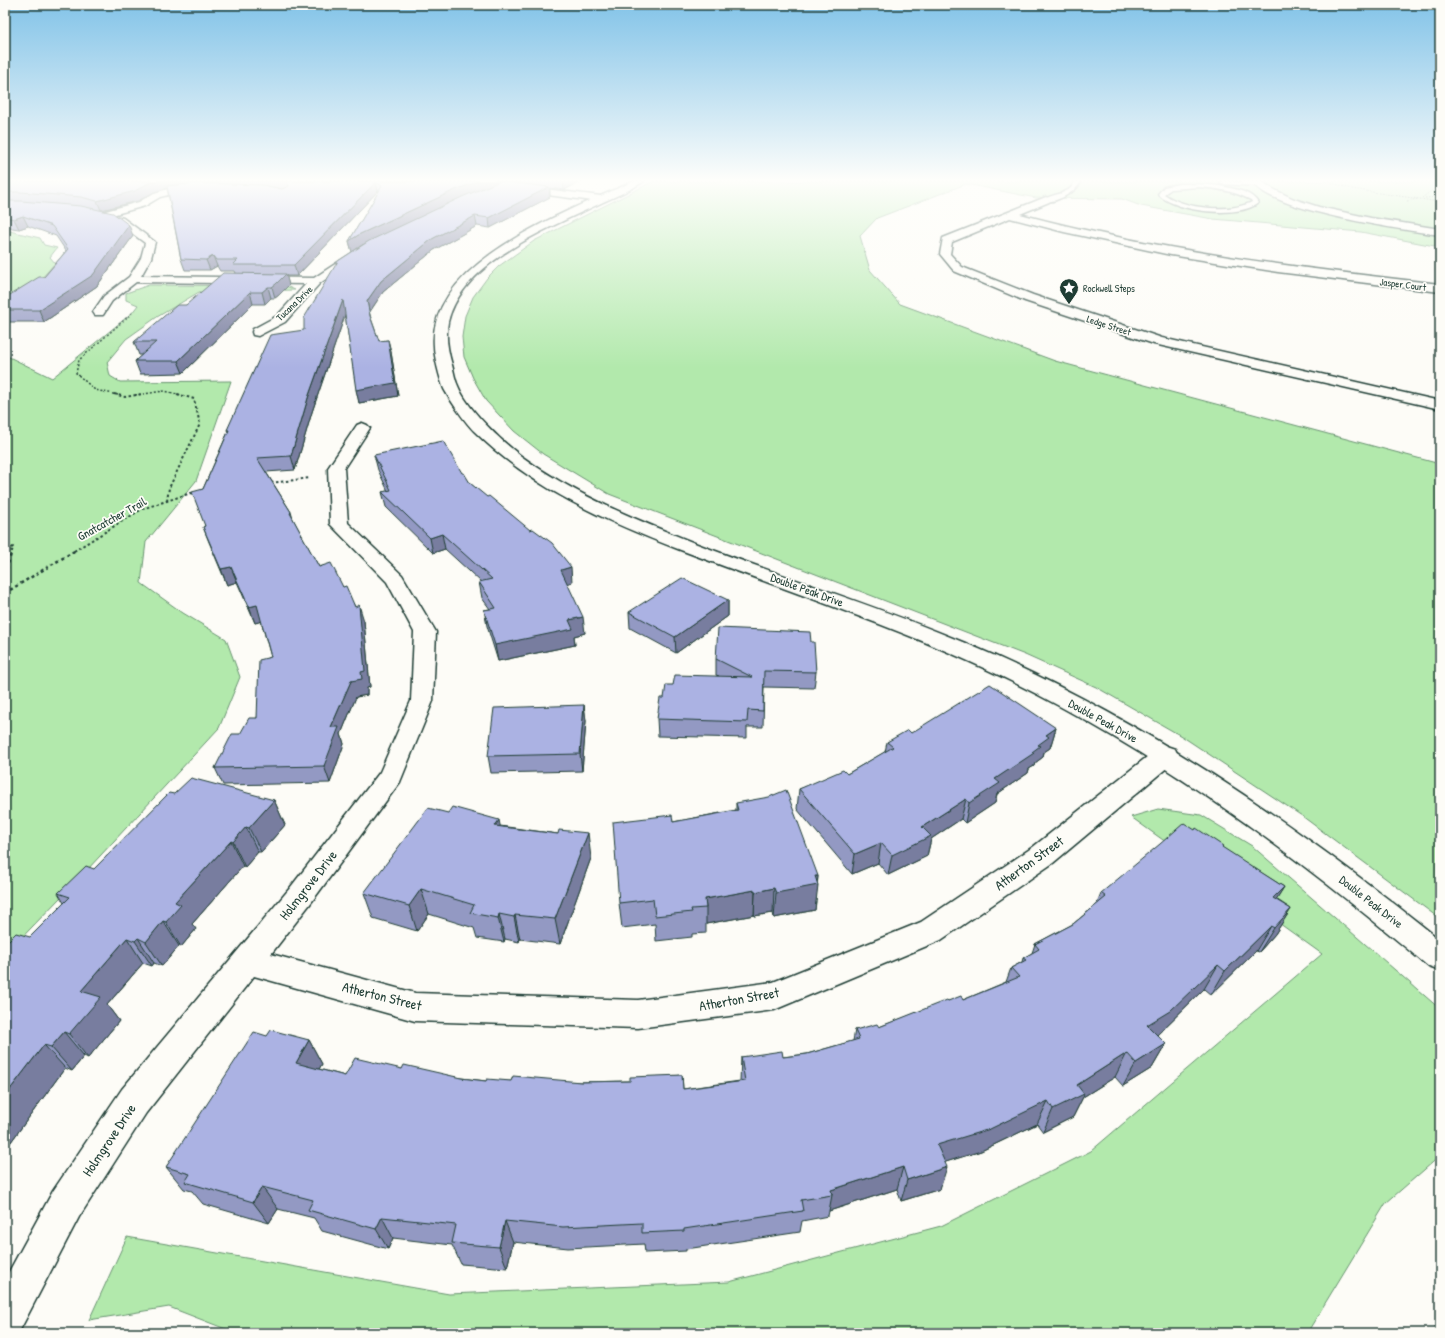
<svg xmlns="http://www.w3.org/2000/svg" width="1445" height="1338" font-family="'Patrick Hand',sans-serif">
<rect width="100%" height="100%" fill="#fdfcf7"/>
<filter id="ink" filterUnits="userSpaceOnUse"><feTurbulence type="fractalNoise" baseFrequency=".025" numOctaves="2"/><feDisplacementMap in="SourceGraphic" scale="8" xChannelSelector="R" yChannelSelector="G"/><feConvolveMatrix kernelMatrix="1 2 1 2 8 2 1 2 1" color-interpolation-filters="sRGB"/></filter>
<g filter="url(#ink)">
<g fill="#b2e9ac" stroke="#689370">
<polygon points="654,181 1440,181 1440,247 1361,232 1213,219 1141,206 1122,199 1036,198 966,184 877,218 860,236 870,270 900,304 1055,361 1440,464 1440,919 1302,816 1183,737 1096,687 1025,655 609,494 543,454 514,431 486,401 473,378 464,357 462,337 465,316 473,297 487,278 499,266 534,241"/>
<polygon points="5,230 40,238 44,245 57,248 50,257 55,263 41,279 5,300"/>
<polygon points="149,285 286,286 295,290 199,292 157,317 126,339 107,362 110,376 120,382 231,381 196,481 146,542 141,583 183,613 226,639 240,677 219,728 87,870 5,955 5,355 52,378 132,313 138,305 126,300 126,293"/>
<polygon points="1158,809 1201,815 1252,846 1440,1009 1440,1156 1386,1203 1307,1333 236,1333 169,1307 89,1320 127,1237 449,1294 729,1282 941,1226 1091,1151 1322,954 1131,817"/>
</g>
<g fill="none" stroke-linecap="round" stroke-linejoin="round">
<g stroke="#1f3d34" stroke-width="3">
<g id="service">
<path d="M1075,181H1081C1078,191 1052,206 1043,200C1053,193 1071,195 1075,181Z"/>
<polygon points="1223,181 1259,182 1262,184 1259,186 1221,184 1220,183"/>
<path d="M1179,184C1198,184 1248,184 1258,203C1239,219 1175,212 1158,194L1164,187ZM1198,187C1217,188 1234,191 1251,200L1252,202C1229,213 1184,209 1164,194L1171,189Z"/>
</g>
</g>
<g stroke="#1f3d34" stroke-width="3">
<g id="minor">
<polygon points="505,181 516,181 485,196 482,197 477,194"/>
<path d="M1252,181H1261L1273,189L1294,199L1319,207L1371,218L1440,229V235C1405,230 1268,211 1252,181Z"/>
<polygon points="198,185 201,186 203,188 201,190 176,193 160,197 145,206 112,215 123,218 155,242 151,258 141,276 314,278 352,253 356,252 361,255 320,283 285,322 258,336 253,335 252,332 253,329 277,316 306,284 136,282 112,301 103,315 95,315 93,312 104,296 129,277 141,258 145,243 117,222 98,217 96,215 98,213 139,202 154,193 172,188"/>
<polygon points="520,186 601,196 606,199 601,202 517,191 515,189"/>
<path d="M1046,197L1051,200L1049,202L1020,214C1158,251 1298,268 1440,284V292L1278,272L1171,255L1064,232L1010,218L952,242L950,254L962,267L1033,295L1162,338L1440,401V409L1154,344L1025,301L954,271L940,254L943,238Z"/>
<polygon points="362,423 367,425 370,428 344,468 348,523 402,575 436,632 433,701 400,782 310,904 271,954 415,993 638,1000 773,982 921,922 1033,847 1157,749 1166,746 1175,749 1178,755 1175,761 1053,863 941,940 774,1010 638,1028 415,1021 254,976 146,1113 79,1217 19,1332 5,1333 5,1279 53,1191 122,1089 290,888 380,772 411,701 414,632 387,582 330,524 328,468 357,425"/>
</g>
</g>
<g stroke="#1f3d34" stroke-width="3">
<path id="tertiary" d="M634,181H644C631,190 614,197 599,204C549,228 462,262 448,322C445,337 448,351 452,365C454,372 455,380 458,386C468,410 500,440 521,456C574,495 637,520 697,544C786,578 877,606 965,643C1138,715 1294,823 1440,940V971L1429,967C1314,870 1194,779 1061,707C996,671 928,642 858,616C798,593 738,572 678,549C605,521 530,487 474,431C465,422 450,400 444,389C440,379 434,356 434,346C427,261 572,210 634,181Z"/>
</g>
<g stroke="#1f3d34" stroke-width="1" stroke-dasharray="1.5 1.5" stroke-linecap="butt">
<polyline points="1335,181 1332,183 1352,189 1440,202"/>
<polyline points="1422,198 1440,184"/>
<polyline points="1425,198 1440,197"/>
<polyline points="1407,201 1418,199"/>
</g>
<g stroke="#1f3d34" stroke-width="1.5" stroke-dasharray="2 2" stroke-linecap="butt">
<polyline points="118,395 95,390 76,373 79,360 132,313"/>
<polyline points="135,395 165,391 181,395"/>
</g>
<g stroke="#1f3d34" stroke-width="2" stroke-dasharray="2.5 2.5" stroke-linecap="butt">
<polyline points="114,394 125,397 142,394"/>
<polyline points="271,483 310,478"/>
<polyline points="167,501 169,488 200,424 194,399 177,394"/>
<polyline points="7,551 13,547 12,551"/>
<polyline points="74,551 142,509 194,492"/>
</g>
<g stroke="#1f3d34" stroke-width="2.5" stroke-dasharray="3 3" stroke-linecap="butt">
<polyline points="5,552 9,550"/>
<polyline points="5,575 12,550"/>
<polyline points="5,593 76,550"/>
</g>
<use href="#service" fill="#fdfcf7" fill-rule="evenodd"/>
<use href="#minor" fill="#fdfcf7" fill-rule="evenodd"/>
<use href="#tertiary" fill="#fdfcf7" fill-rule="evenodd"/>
</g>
<g fill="#9399c3" stroke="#1f3d34">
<polygon points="5,181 502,181 500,181 515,183 514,181 582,181 564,190 550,188 550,197 490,228 477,226 434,250 383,292 369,313 371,318 379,341 388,340 391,352 398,396 359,403 345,315 312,412 295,470 266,472 291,512 293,519 319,567 343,587 364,621 370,687 367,688 367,695 356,697 341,734 344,744 330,783 223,785 215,768 240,734 257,718 271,657 261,621 255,623 237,582 227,585 209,542 203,527 205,526 203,489 228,432 227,430 304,330 365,243 352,252 349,241 379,191 378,191 297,276 286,276 289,285 279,295 275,298 271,298 265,304 253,304 183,373 140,374 135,361 142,355 139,355 134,342 186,305 236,273 235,271 220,271 217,266 210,270 185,270 181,259 167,188 154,192 138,201 101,210 133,236 97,286 44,322 5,322 5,298 44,277 66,251 56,236 28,226 19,229 5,227"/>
<polygon points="374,455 462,473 470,483 572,582 567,584 585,633 574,636 575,645 498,661 487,626 484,610 490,609 482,598 479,582 481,582 445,549 433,553 386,507 382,492 388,491 378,470"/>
<polygon points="728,600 728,616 676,653 630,628 629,612"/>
<polygon points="811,642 816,672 814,688 764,687 763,727 747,727 747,738 658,736 657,719 664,698 673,685 719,676 716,675 716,659"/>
<polygon points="584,705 586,721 582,771 491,773 488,756"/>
<polygon points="1056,728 1050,748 1044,752 1043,757 1035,763 1034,766 1029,769 1028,773 997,794 995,803 965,823 961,819 931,839 927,856 888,875 878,863 852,874 797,809 799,789 847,774 885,752 887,742 911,733"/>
<polygon points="174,794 274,800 285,825 261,852 258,852 245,867 243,866 192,924 196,929 181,947 179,946 162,966 154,963 152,966 143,963 107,1005 119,1021 88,1058 84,1056 72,1071 65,1068 5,1150 30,937 64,903 58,893 94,869"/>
<polygon points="736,803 818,876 815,910 774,918 773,913 754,916 754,915 706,924 706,933 692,934 692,937 656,941 655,924 622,928 619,903 673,822 736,810"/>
<polygon points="500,826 558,834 591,858 560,944 520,939 519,942 505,939 504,942 477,938 474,928 429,914 417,931 373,918 364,893"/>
<polygon points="1222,848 1284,887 1276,899 1291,909 1275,934 1259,952 1256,951 1211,995 1204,989 1157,1035 1166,1044 1152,1068 1123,1086 1115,1077 1083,1097 1073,1117 1043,1132 1037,1124 981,1151 945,1162 940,1189 901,1201 897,1189 829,1211 828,1216 802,1221 800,1232 686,1249 686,1251 645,1253 644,1244 568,1248 513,1242 507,1268 461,1264 452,1245 393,1238 388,1249 322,1231 314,1218 278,1209 269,1223 203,1204 192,1191 184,1189 166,1167 267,1036 309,1040 322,1064 319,1069 345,1076 402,1069 461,1078 486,1081 581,1082 630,1081 682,1075 683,1089 740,1081 741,1057 783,1057 807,1054 853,1041 855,1030 879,1027 948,1001 963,1000 1006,982 1011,968 1022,962 1023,958 1032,953 1035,944 1073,924 1096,905 1101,893"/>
</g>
<g fill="#787d9f" stroke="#1f3d34">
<polygon points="157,181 200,181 201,184 175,186 154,192 138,201 101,210 97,201"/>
<polygon points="479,181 502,181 456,200 362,245 352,252 349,241 360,234 455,190"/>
<polygon points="563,181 582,181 564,190"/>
<polygon points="376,182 378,191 297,276 294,265"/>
<polygon points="549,187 550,197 490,228 489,218"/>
<polygon points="23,216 28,226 19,229 14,219"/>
<polygon points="475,216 477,226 434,250 383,292 369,313 373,328 367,301 381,281 432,239"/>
<polygon points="129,225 133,236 97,286 44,322 39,310"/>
<polygon points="213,256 217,266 210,270 206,260"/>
<polygon points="286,274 289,285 279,295 275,298 272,287"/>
<polygon points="268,287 271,298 265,304 262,292"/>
<polygon points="250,292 253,304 183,373 178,361"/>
<polygon points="343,300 346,312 312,412 295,470 291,456 308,398"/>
<polygon points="388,340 391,352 398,396 359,403 356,390"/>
<polygon points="442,534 445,549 433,553 430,538"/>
<polygon points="231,567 237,582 227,585 221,569"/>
<polygon points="571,567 572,582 563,585 561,570"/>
<polygon points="728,600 728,616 676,653 675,637"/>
<polygon points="257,605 263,621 255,623 249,607"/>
<polygon points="359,605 364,621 370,687 367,688 367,695 356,697 341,734 344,744 330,783 324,766 331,727 351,681 361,672"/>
<polygon points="583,617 585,633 574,636 575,645 498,661 495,645 569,620"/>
<polygon points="584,705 586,721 582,771 580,754"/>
<polygon points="1056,728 1050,748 1044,752 1043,757 1035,763 1034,766 1029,769 1028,773 997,794 995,803 965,823 969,803 995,779 1032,752 1046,735"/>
<polygon points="966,799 961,819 931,839 927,856 888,875 892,855 922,827"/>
<polygon points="274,800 285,825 261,852 249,828"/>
<polygon points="499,820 504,845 495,826"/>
<polygon points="246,827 258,852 245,867 233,842"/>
<polygon points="588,833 591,858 560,944 555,919"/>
<polygon points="231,841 243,866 192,924 196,929 181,947 166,922 175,902"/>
<polygon points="881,843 878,863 852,874 855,854"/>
<polygon points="815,876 818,876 817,885 818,885 815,910 774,918 776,893"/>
<polygon points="1284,887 1269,911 1273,898"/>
<polygon points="774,888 773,913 754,916 755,892"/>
<polygon points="421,889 429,914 417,931 409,906"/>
<polygon points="755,890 754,915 706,924 706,908 705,899"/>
<polygon points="1291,909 1275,934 1259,952 1274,928"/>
<polygon points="499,914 505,939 504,942 498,918"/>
<polygon points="515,915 520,939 519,942 514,917"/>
<polygon points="163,921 179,946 162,966 146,942"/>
<polygon points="1271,926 1256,951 1211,995 1225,971"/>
<polygon points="127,938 143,963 107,1005 119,1021 88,1058 69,1034 81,991"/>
<polygon points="138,938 154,963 152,966 135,941"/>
<polygon points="1218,965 1204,989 1157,1035 1147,1025"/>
<polygon points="64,1032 84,1056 72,1071 51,1047"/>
<polygon points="309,1040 322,1064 309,1086 296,1063"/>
<polygon points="1166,1044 1152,1068 1123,1086 1136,1063"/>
<polygon points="44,1045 65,1068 5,1150 5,1096"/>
<polygon points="1127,1053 1115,1077 1083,1097 1073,1117 1043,1132 1053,1109 1077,1085"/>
<polygon points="1048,1101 1037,1124 981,1151 930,1167 937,1145"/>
<polygon points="903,1167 897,1189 829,1211 832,1195 831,1190"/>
<polygon points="947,1167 940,1189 901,1201 907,1180"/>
<polygon points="262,1187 278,1209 269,1223 253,1202"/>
<polygon points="382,1217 393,1238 388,1249 376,1229"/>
<polygon points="505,1221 513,1242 507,1268 499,1247"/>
</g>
<g fill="#abb2e3" stroke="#1f3d34">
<polygon points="5,181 157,181 150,182 135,191 97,201 81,197 21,192 5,192"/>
<polygon points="283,181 479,181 455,190 360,234 349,241 382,186 376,182 294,265 233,265 238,260 216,260 213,256 206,260 181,259 167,186 198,183 263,185 282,189 289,186 286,181"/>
<polygon points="500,181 549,187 489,218 475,216 432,239 381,281 367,301 370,316 379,341 388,340 395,383 356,390 343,300 308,398 291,456 257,458 291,512 290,513 319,567 331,563 343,587 346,586 355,607 359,605 365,671 361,672 362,679 351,681 331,727 339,727 324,766 215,768 232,734 240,734 249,718 257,718 259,660 271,657 257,605 249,607 231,567 221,569 203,527 205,526 192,492 203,489 229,430 227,430 270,335 304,330 304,318 338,261 369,241 462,197"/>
<polygon points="5,201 21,201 81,206 113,213 129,225 93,275 39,310 5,310 5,298 39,277 44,277 68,249 52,226 23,216 14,219 5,217"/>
<polygon points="223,273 286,274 276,284 272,287 268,287 262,292 250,292 178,361 135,361 156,342 134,342 177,305 186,305"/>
<polygon points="443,441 462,473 464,473 470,483 487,497 489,496 530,530 533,529 552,543 571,567 561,570 583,617 569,620 573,629 495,645 484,610 496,608 479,582 492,579 442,534 430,538 382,492 391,490 374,455"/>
<polygon points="682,578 728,600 675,637 629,612"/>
<polygon points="718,628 810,632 811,642 814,642 816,672 764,671 763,711 748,710 747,722 657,719 660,698 664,698 666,685 673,685 675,675 752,677 716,659"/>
<polygon points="990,684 1056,728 1046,735 1049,737 1038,745 1040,746 1032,752 1034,753 995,779 1000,783 969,803 966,799 922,827 931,836 892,855 881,843 855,854 799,789 843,770 847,774 893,747 887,742 908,730 911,733"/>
<polygon points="584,705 580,754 488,756 494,708"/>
<polygon points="191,778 274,800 249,828 246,827 233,842 231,841 175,902 181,905 166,922 163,921 146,942 138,938 135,941 127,938 81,991 101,997 69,1034 64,1032 51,1047 44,1045 5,1096 5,944 16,933 30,937 70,897 58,893 86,866 94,869 169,793 174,794"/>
<polygon points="786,790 818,876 815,876 818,885 776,893 774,888 755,892 755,890 705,899 706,908 691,909 692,912 655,916 653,899 619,903 613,822 672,815 673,822 738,810 736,803 769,797"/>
<polygon points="452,807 499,820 495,826 558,834 559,830 588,833 555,919 515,915 514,917 499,914 498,918 470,913 474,905 421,889 409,906 364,893 428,808 448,813"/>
<polygon points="1184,823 1195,830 1196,828 1223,846 1222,847 1284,887 1273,898 1291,909 1274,928 1271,926 1225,971 1218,965 1170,1011 1147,1025 1166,1044 1136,1063 1127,1053 1077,1085 1084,1094 1053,1109 1048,1101 990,1129 937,1145 947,1167 907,1180 903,1167 831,1190 832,1195 801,1200 803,1211 684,1229 684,1231 642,1233 642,1223 563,1227 505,1221 499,1247 452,1243 456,1225 382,1217 376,1229 308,1210 313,1200 262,1187 253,1202 185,1182 190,1174 166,1167 254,1032 267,1036 271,1030 309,1040 296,1063 345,1076 355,1058 402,1069 404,1065 461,1078 486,1081 487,1079 511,1081 513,1076 581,1082 630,1081 630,1077 682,1075 683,1089 745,1081 741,1057 782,1051 783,1057 807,1054 859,1039 855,1030 877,1024 879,1027 947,1000 948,1001 961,996 963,1000 1019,977 1011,968 1026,960 1023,958 1039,949 1035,944 1073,924 1106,897 1101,893 1160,844"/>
<polygon points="252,1330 252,1333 244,1333"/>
</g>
</g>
<linearGradient id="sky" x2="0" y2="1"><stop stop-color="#82c3e8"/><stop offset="0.49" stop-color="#fefefb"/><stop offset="1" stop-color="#fefefb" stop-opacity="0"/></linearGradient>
<rect width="1445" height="368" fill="url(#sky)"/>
<defs>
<g id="sight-pin" transform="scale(1)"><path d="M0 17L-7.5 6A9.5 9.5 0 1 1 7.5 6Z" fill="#1f3d34" stroke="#fdfcf7"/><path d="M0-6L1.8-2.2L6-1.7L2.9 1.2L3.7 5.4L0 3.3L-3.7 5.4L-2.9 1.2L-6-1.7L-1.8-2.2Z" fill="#fff"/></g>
</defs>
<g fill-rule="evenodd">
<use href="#sight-pin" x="1069" y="288"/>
</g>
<g text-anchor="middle" stroke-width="3.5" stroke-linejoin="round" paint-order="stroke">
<g font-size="10" fill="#1f3d34" stroke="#fdfcf7">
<text transform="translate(1403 284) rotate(7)" y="4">Jasper Court</text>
<text transform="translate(294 303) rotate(-44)" y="4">Tucana Drive</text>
<text transform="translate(1109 325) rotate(18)" y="4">Ledge Street</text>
</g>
<g font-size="10" fill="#1f3d34" stroke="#fdfcf7" text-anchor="start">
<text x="1083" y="292">Rockwell Steps</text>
</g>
<g font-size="12" fill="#1f3d34" stroke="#fdfcf7">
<text transform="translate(112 519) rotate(-29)" y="4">Gnatcatcher Trail</text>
<text transform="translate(807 590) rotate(20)" y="4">Double Peak Drive</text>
<text transform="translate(1103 721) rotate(29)" y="4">Double Peak Drive</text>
<text transform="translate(1371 902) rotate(38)" y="4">Double Peak Drive</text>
</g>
<g font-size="14" fill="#1f3d34" stroke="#fdfcf7">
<text transform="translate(1029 863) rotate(-36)" y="5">Atherton Street</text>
<text transform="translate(308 885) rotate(-52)" y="5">Holmgrove Drive</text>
<text transform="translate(382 996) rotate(14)" y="5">Atherton Street</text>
<text transform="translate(739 999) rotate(-10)" y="5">Atherton Street</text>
<text transform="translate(109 1140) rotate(-56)" y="5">Holmgrove Drive</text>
</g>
</g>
<rect width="1445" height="1338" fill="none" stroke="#fdfcf7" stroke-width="20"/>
<rect x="10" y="10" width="1425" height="1318" fill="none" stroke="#1f3d34" stroke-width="1.5" filter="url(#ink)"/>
</svg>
